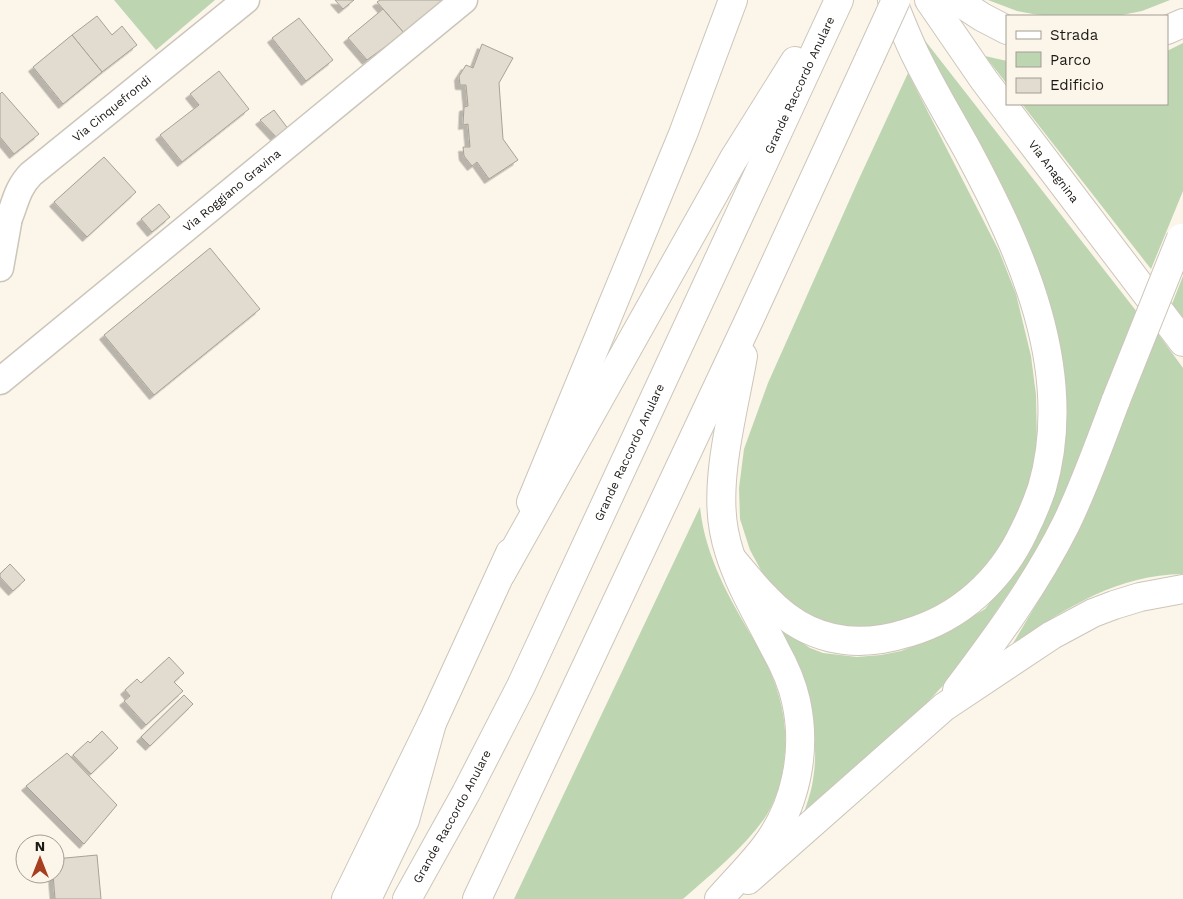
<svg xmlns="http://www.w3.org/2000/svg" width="1183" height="899" font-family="'Work Sans',sans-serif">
<defs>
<filter id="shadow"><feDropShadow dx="-4.5" dy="4.5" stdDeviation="0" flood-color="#0004"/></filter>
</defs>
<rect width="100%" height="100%" fill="#fcf5e9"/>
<g fill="#bed5b1">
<polygon points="114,0 215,0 156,50"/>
<polygon points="988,0 1170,0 1142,11 1117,16 1051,16 1033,14 1017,11"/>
<path d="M923,38L1137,312L1068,486L1043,542L953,675L903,728L800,824C805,809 811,794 813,780C823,718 796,675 772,622L810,648L823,653L857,657L881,655L901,651L946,633L985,609L1010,577L1060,386L919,49Z"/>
<polygon points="1183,43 1183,191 1151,269 1022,104 1167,104 1167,51"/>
<polygon points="985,56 1007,61 1007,84"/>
<polygon points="908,73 999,251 1016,294 1031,356 1036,395 1037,443 1028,489 1008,536 991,565 969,589 921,616 870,629 837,626 817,619 788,603 764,576 750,550 740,519 739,488 744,449 768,383 858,181"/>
<polygon points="1183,276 1183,318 1172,304"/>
<path d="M1156,331L1183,368V574C1117,575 1065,608 1012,645L1061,563Z"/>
<path d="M700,507C705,556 729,598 754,640C779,683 792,724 782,774C779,789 773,806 764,819C742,850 711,874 683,899H514Z"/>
</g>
<g fill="#e2dbd0" stroke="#a8a196" filter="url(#shadow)">
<polygon points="335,0 354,0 343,9"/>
<polygon points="380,0 447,0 404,33 377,2"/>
<polygon points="383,9 404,33 367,60 348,38"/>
<polygon points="97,16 112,35 122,26 137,45 102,72 72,35"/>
<polygon points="299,18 333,60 306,81 272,38"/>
<polygon points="72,35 102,72 63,104 33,67"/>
<polygon points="482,44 513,58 499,83 503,139 518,160 489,179 477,162 472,166 464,156 463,147 470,147 468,124 463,125 464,107 468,106 466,85 460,85 459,76 466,65 473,68"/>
<polygon points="219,71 249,109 182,162 160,135 199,105 190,94"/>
<polygon points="2,92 39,134 14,154 0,137 0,94"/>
<polygon points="274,110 289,130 278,139 260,120"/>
<polygon points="104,157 136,192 87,237 54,202"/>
<polygon points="159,204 170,217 152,232 141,219"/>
<polygon points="210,248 260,309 154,395 104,335"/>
<polygon points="10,564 25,580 13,591 0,577 0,574"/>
<polygon points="169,657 184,673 174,682 183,691 146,725 124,701 130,696 125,690 137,679 141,683"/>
<polygon points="184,695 193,704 150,746 141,737"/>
<polygon points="102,731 118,748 91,774 73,755 88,741 90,743"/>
<polygon points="67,753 117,805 84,844 26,786"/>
<polygon points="97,855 101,899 55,899 53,874 55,874 55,859"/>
</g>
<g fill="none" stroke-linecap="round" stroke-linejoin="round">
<g stroke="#ccc5ba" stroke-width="29">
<g id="minor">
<path id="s1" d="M0,233C15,216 12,193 31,174L246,0"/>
<polyline points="0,268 8,223"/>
<path id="s2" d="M0,381L464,0"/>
</g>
</g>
<g stroke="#ccc5ba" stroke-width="30">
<g id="major">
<path id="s3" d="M929,0L984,80L1183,342"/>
<polyline points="956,0 982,17 1007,30"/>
<polyline points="1167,30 1183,23"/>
<polyline points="531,502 683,134 733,0"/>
<path d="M957,690C997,637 1036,584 1066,524C1085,485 1100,442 1116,400"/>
<polyline points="748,880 944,707 1052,635 1093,613 1114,605 1140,597 1183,589"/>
<polyline points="346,899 432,723 510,553"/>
</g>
</g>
<g stroke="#ccc5ba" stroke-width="30">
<g id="highway">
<path d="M732,559C743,572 754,586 766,598C805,640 853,650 907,633C960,618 1001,580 1024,531C1031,517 1037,503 1042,488C1076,371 1022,252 968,151C951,120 932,89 916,56C907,38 900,19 892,0"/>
<polyline points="501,574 733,160 795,61"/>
<polyline points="367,899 405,820 432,723"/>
<path id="s4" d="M407,899L466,793L521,686L839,0"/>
<polyline points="477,899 750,318 870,57"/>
<path d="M719,899C734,882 750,866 764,848C796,807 807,751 796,701C792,683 784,665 775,649C756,611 732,574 724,531C714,479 734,409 743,356"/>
</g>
</g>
<use href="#minor" stroke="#fff" stroke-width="26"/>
<use href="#major" stroke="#fff" stroke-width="28"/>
<use href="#highway" stroke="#fff" stroke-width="28"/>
<g stroke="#ccc5ba" stroke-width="30" stroke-linecap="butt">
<polyline id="major-bridge" points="1116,400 1181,238"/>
</g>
<g stroke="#ccc5ba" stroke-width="30" stroke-linecap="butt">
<polyline id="highway-bridge" points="870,57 896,0"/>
</g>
<use href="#major-bridge" stroke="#fff" stroke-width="28"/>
<use href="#highway-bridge" stroke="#fff" stroke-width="28"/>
</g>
<g text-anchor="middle" stroke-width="5" stroke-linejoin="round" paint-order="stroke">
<g font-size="12" fill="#1b1915" stroke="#fcf5e9">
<text dy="4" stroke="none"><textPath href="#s4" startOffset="904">Grande Raccordo Anulare</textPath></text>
<text dy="4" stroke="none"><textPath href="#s1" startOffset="171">Via Cinquefrondi</textPath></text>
<text dy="4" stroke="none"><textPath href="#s3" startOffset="212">Via Anagnina</textPath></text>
<text dy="4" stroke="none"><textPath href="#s2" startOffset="300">Via Roggiano Gravina</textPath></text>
<text dy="4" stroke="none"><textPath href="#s4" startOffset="499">Grande Raccordo Anulare</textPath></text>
<text dy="4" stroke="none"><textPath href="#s4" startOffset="94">Grande Raccordo Anulare</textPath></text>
</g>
</g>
<rect x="1006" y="15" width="162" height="90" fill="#fcf5e9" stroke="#a29d94"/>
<rect x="1016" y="31" width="25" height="8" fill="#ffffff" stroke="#a29d94"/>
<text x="1050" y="40" font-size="15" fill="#1b1915">Strada</text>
<rect x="1016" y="52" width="25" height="15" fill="#bed5b1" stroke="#a29d94"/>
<text x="1050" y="65" font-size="15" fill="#1b1915">Parco</text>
<rect x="1016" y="78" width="25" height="15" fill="#e2dbd0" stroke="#a29d94"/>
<text x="1050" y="90" font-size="15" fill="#1b1915">Edificio</text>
<g transform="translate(40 859)"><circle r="24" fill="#fcf5e9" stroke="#a29d94"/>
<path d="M0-4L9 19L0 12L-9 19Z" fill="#a63e1f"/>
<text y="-8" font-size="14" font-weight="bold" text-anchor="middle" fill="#1b1915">N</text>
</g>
</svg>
